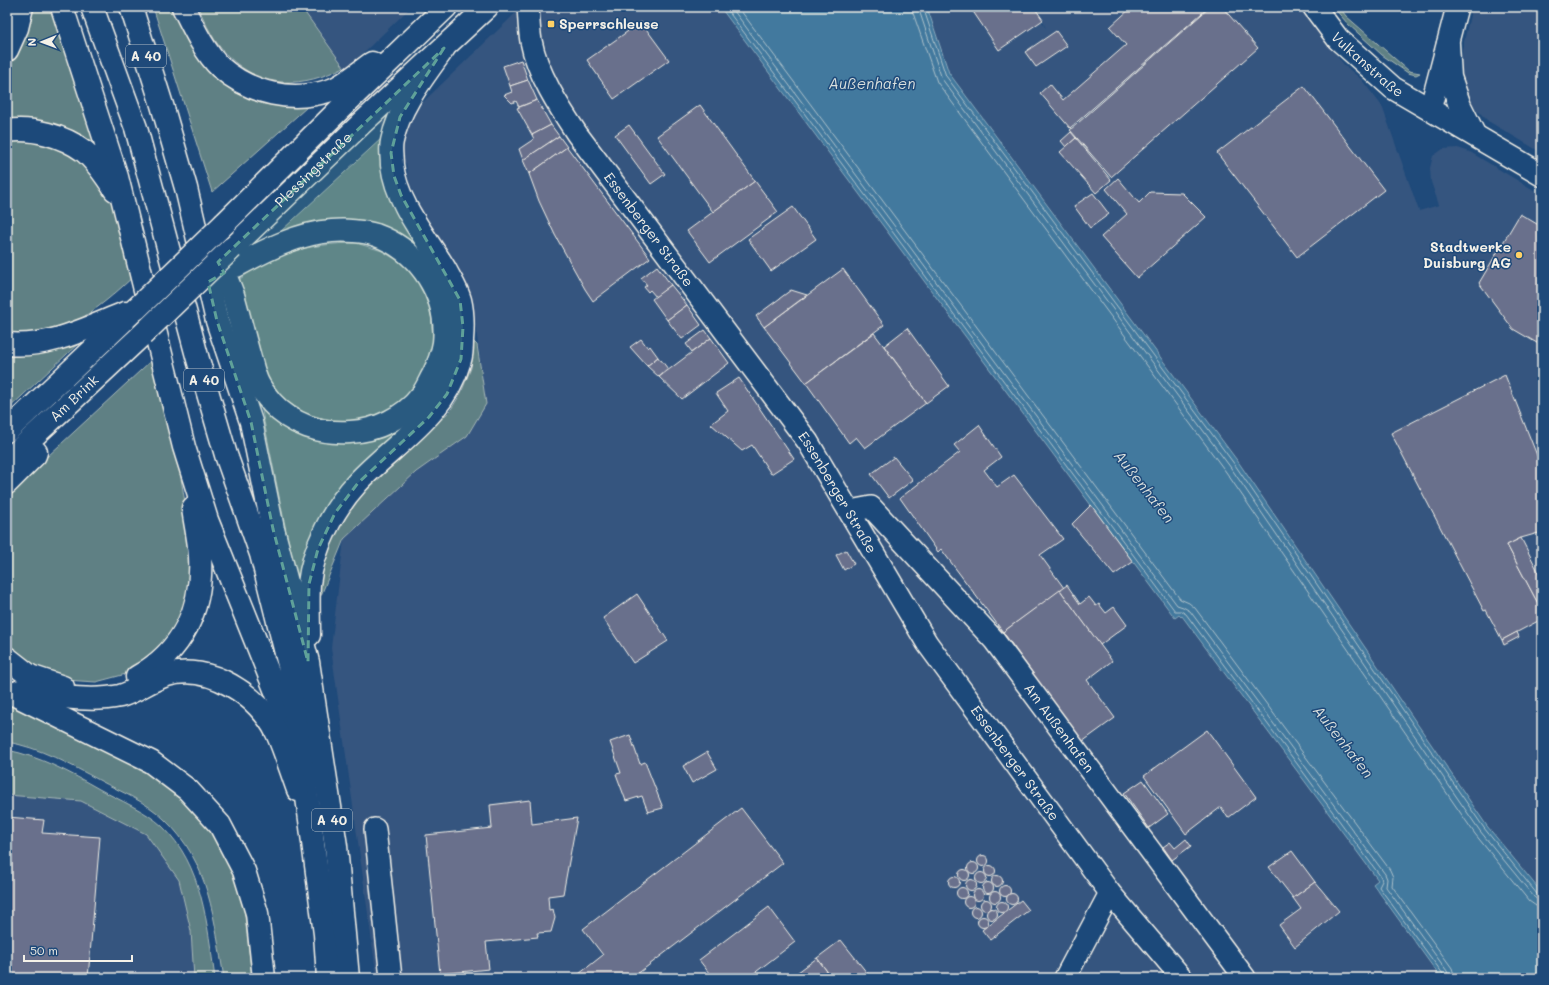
<svg xmlns="http://www.w3.org/2000/svg" width="1549" height="985" font-family="Mali,sans-serif">
<rect width="100%" height="100%" fill="#1f4a7a"/>
<filter id="ink" filterUnits="userSpaceOnUse"><feTurbulence type="fractalNoise" baseFrequency=".025" numOctaves="2"/><feDisplacementMap in="SourceGraphic" scale="8" xChannelSelector="R" yChannelSelector="G"/><feConvolveMatrix kernelMatrix="1 2 1 2 8 2 1 2 1" color-interpolation-filters="sRGB"/></filter>
<g filter="url(#ink)">
<g fill="#35557f">
<polygon points="301,7 411,7 359,57 411,124 415,112 423,102 522,7 720,7 1175,617 1179,614 1182,616 1378,880 1373,885 1441,978 377,978 331,648 344,539 416,472 467,436 486,404 474,314 466,286 422,210 409,182 406,164 344,67"/>
<polygon points="927,7 1033,7 1046,29 1042,19 1035,7 1298,7 1345,66 1361,79 1382,106 1419,211 1439,205 1431,182 1430,168 1433,156 1443,149 1458,148 1470,152 1542,195 1542,893 1487,826 1239,463 949,73"/>
<polygon points="1472,7 1542,7 1542,153 1488,121 1476,109 1468,97 1461,74 1462,50"/>
<polygon points="7,795 81,801 146,834 179,880 191,931 194,978 7,978"/>
</g>
<g fill="#5e8084" stroke="#a9b8b6">
<polygon points="30,7 53,7 98,147 7,125 7,65 25,31"/>
<polygon points="153,7 174,7 224,83 264,104 307,107 212,192"/>
<path d="M198,7H301L344,67C303,88 263,90 228,56C214,43 206,24 198,7Z"/>
<polygon points="1333,7 1339,7 1346,16 1409,71 1420,73 1416,75 1408,73 1382,55 1348,24"/>
<polygon points="382,138 438,271 402,240 280,237 280,232"/>
<path d="M35,140L58,147L80,158L108,194L119,220L134,276C109,299 74,331 38,334C28,335 17,334 7,333V141Z"/>
<path d="M356,243L382,251L403,264L420,283L431,311L433,343L425,370L411,393L387,410L363,421H333L306,414L280,397L259,366L236,282C275,252 308,244 356,243Z"/>
<polygon points="81,341 7,410 7,351"/>
<polygon points="474,342 477,345 486,404 467,436 416,472 344,539 315,610 322,563 337,529 357,496 450,411 461,393 471,368"/>
<polygon points="154,358 180,473 192,543 194,575 178,631 147,664 126,674 96,682 65,680 35,670 7,648 7,497 21,481"/>
<polygon points="450,372 379,453 299,595 260,401 341,441"/>
<path d="M7,700L114,748L186,795L232,857L244,908L252,978H224C214,920 210,862 164,819C147,802 121,792 99,780C71,765 39,747 7,742Z"/>
<path d="M7,750C39,756 71,773 99,789C119,800 146,811 162,826C203,865 207,925 215,978H194L191,931L179,880L146,834L81,801L7,795Z"/>
</g>
<polygon fill="#42799e" stroke="#89a9bc" points="720,7 927,7 949,73 1239,463 1487,826 1542,893 1542,978 1441,978 1373,884 1378,880 1182,616 1181,617 1179,615 1175,618"/>
<g fill="none" stroke-linecap="round" stroke-linejoin="round">
<g stroke="#adc1ca" stroke-width="1">
<polyline points="725,7 1175,611 1181,611 1186,614 1381,877 1382,881 1379,887 1443,974 1444,978"/>
<polyline points="731,7 1177,605 1183,607 1190,611 1385,874 1387,879 1386,887 1447,971 1449,978"/>
<polyline points="738,7 1180,599 1189,603 1195,608 1390,870 1393,877 1392,886 1452,968 1455,978"/>
<polyline points="912,7 913,13 937,82 1226,472 1475,834 1529,901 1536,906 1542,906"/>
<polyline points="918,7 942,79 1231,468 1480,831 1534,897 1538,900 1542,900"/>
<polyline points="923,7 946,76 1235,465 1484,828 1537,894 1542,895"/>
</g>
</g>
<g fill="#69708c" stroke="#f4f1e8">
<polygon points="970,7 1034,7 1043,20 999,50"/>
<polygon points="1132,7 1209,7 1070,128 1040,93 1050,84 1063,100 1126,45 1110,27"/>
<polygon points="1210,7 1222,7 1258,48 1111,177 1070,130"/>
<polygon points="641,22 669,60 614,99 587,60"/>
<polygon points="1056,31 1067,46 1036,67 1025,52"/>
<polygon points="521,60 528,80 510,86 503,66"/>
<polygon points="528,80 537,100 519,107 516,101 512,103 504,95 512,92 510,86"/>
<polygon points="1304,86 1384,190 1297,257 1217,153"/>
<polygon points="537,100 551,125 532,135 517,108"/>
<polygon points="700,105 755,181 713,212 657,136"/>
<polygon points="551,125 559,136 523,160 519,149 534,139 532,135"/>
<polygon points="629,125 665,174 651,184 615,135"/>
<polygon points="1071,132 1076,138 1066,147 1061,141"/>
<polygon points="559,136 567,147 529,174 523,160"/>
<polygon points="1076,138 1111,180 1096,193 1060,152"/>
<polygon points="567,147 650,258 593,301 585,289 555,235 539,201 529,174"/>
<polygon points="1118,178 1139,203 1150,192 1182,193 1206,217 1137,278 1101,237 1127,214 1106,189"/>
<polygon points="755,181 778,212 710,262 687,231"/>
<polygon points="1093,193 1109,214 1090,228 1074,206"/>
<polygon points="793,207 816,239 771,271 748,239"/>
<polygon points="1520,214 1542,227 1542,346 1513,329 1479,283"/>
<polygon points="657,266 671,285 656,297 650,290 648,292 644,287 647,285 641,278"/>
<polygon points="843,269 884,325 806,383 764,327"/>
<polygon points="671,285 687,305 667,320 652,299"/>
<polygon points="791,290 807,295 764,327 756,316"/>
<polygon points="687,305 701,325 682,339 667,320"/>
<polygon points="907,328 949,386 926,403 884,346"/>
<polygon points="705,330 711,338 692,352 686,344"/>
<polygon points="874,333 926,403 865,448 856,437 849,443 806,383"/>
<polygon points="711,338 729,363 682,399 659,377"/>
<polygon points="641,339 648,348 650,346 658,357 647,366 630,347"/>
<polygon points="658,357 660,360 661,360 668,369 659,377 647,366"/>
<polygon points="1505,375 1542,468 1542,532 1521,538 1507,545 1542,611 1542,619 1502,640 1486,610 1484,611 1391,433"/>
<polygon points="739,378 794,459 771,474 752,445 742,451 711,424 728,411 716,393"/>
<polygon points="979,425 1001,457 984,470 997,487 1014,475 1063,539 1040,555 1064,588 1003,632 941,549 938,552 900,498 960,452 954,445"/>
<polygon points="894,457 913,480 889,498 871,474"/>
<polygon points="1091,505 1133,562 1114,575 1072,524"/>
<polygon points="1521,538 1542,579 1542,611 1507,545"/>
<polygon points="846,550 854,564 844,570 836,555"/>
<polygon points="1067,585 1080,604 1089,597 1096,606 1099,604 1106,613 1114,607 1127,625 1100,645 1060,590"/>
<polygon points="1060,590 1112,661 1087,680 1115,718 1082,742 1003,632"/>
<polygon points="637,594 668,641 633,663 603,618"/>
<polygon points="1517,632 1519,637 1504,645 1502,640"/>
<polygon points="1207,730 1256,797 1228,818 1221,807 1186,834 1144,776"/>
<polygon points="630,735 640,764 645,762 663,808 648,812 642,796 626,801 616,774 621,773 610,742"/>
<polygon points="707,752 717,769 692,783 683,766"/>
<polygon points="1143,780 1168,814 1149,828 1124,793"/>
<polygon points="530,800 532,824 577,818 563,894 548,896 549,910 553,909 555,918 551,932 537,933 538,937 486,942 489,969 440,974 426,835 492,828 490,805"/>
<polygon points="741,808 783,863 632,978 582,978 579,974 603,955 583,929"/>
<polygon points="7,817 44,820 42,833 100,837 88,978 7,978"/>
<polygon points="1186,839 1191,846 1172,860 1163,847 1170,842 1175,848"/>
<polygon points="1292,851 1315,882 1293,898 1269,867"/>
<circle cx="983" cy="861" r="5.5"/>
<circle cx="973" cy="868" r="5.5"/>
<circle cx="990" cy="871" r="5.5"/>
<circle cx="964" cy="875" r="5.5"/>
<circle cx="981" cy="878" r="5.5"/>
<circle cx="997" cy="881" r="5.5"/>
<circle cx="954" cy="882" r="5.5"/>
<circle cx="971" cy="885" r="5.5"/>
<polygon points="1315,882 1339,911 1295,947 1279,925 1301,909 1293,898"/>
<circle cx="988" cy="888" r="5.5"/>
<circle cx="1005" cy="891" r="5.5"/>
<circle cx="962" cy="893" r="5.5"/>
<circle cx="978" cy="895" r="5.5"/>
<circle cx="995" cy="897" r="5.5"/>
<circle cx="1012" cy="899" r="5.5"/>
<circle cx="969" cy="902" r="5.5"/>
<circle cx="986" cy="905" r="5.5"/>
<polygon points="1021,900 1029,910 990,940 982,930"/>
<circle cx="1002" cy="907" r="5.5"/>
<circle cx="976" cy="912" r="5.5"/>
<polygon points="769,907 795,942 748,978 713,978 699,960"/>
<circle cx="992" cy="914" r="5.5"/>
<circle cx="983" cy="922" r="5.5"/>
<polygon points="841,940 871,978 832,978 817,958"/>
<polygon points="817,958 832,978 790,978"/>
</g>
<g fill="none" stroke-linecap="round" stroke-linejoin="round">
<g stroke="#f4f1e8" stroke-width="24">
<g id="minor">
<path id="s1" d="M528,7C529,18 529,30 531,41C537,73 559,107 577,134L808,442L927,643L1110,893L1182,978"/>
<polyline points="1430,110 1457,7"/>
<path id="s2" d="M850,511L871,507L994,640L1245,978"/>
<polyline points="375,829 391,978"/>
<polyline points="1065,978 1110,893"/>
</g>
</g>
<g stroke="#f4f1e8" stroke-width="25">
<g id="major">
<path id="s3" d="M1314,7L1338,39L1393,88L1542,175"/>
<polyline points="1448,44 1450,77 1460,106 1474,134"/>
</g>
</g>
<g stroke="#f4f1e8" stroke-width="25">
<g id="highway">
<polyline points="62,7 117,177 184,447 207,520 289,724"/>
<polyline points="92,7 136,128 197,356 226,455 261,554 289,665 311,827 325,934 328,978"/>
<polyline points="131,7 162,105 186,188 217,321 251,422 273,529 308,662 336,846 348,978"/>
<path d="M183,7C192,25 205,53 220,67C251,94 292,103 331,90C345,85 359,72 372,63"/>
<polyline points="7,50 17,28 22,7"/>
<path d="M7,131C32,127 64,136 84,151C96,161 106,176 115,190"/>
<polyline points="225,223 345,104 446,7"/>
<path d="M211,244C218,261 227,278 233,295C239,316 244,337 250,358C252,365 254,374 257,381C260,388 267,397 272,403C292,425 321,434 350,432C376,431 405,417 421,396C426,390 429,382 433,375C438,365 442,355 444,343C449,296 420,251 376,235C364,231 345,230 332,231C298,233 266,250 236,266"/>
<path id="s4" d="M232,248L362,123L487,7"/>
<path d="M7,344C49,348 87,328 125,313"/>
<polyline points="7,431 136,309"/>
<path id="s5" d="M7,461L142,335"/>
<polyline points="7,483 35,455 36,452"/>
<path d="M309,635C309,618 308,601 309,584C313,548 333,509 358,482C396,442 444,417 460,360C462,354 462,346 462,340C463,327 463,312 460,300C457,289 450,279 445,269C426,237 397,204 392,165C392,157 390,149 392,141C399,107 424,76 444,48"/>
<polyline points="7,658 30,676 63,687"/>
<path d="M137,677C183,651 203,608 200,556C199,540 195,524 193,508"/>
<polyline points="7,691 151,762 188,790 220,825 244,871 257,913 264,978"/>
<path d="M20,691C51,695 89,703 120,696C136,692 151,679 167,675C209,663 259,695 277,733C285,751 291,771 298,790"/>
</g>
</g>
<use href="#minor" stroke="#1f4a7a" stroke-width="21"/>
<use href="#major" stroke="#1f4a7a" stroke-width="22"/>
<use href="#highway" stroke="#1f4a7a" stroke-width="22"/>
<g stroke="#f4f1e8" stroke-width="25" stroke-linecap="butt">
<g id="highway-bridge">
<polyline points="136,309 225,223"/>
<polyline points="142,335 232,248"/>
</g>
</g>
<use href="#highway-bridge" stroke="#1f4a7a" stroke-width="22"/>
</g>
</g>
<path fill="#5fa199" fill-opacity="0.2" stroke="#5fa199" stroke-width="3" stroke-dasharray="8 5" stroke-linejoin="round" d="M444,48L400,117L391,153L394,176L401,195L460,300L463,327L461,359L447,394L429,417L358,483L335,513L318,549L309,584L308,662L273,529L251,422L217,321L208,282L224,273L218,262Z"/>
<g fill="#ffd166" stroke="#1f4a7a" stroke-width="1.5">
<rect x="547" y="20" width="8" height="8" rx="2"/>
<circle cx="1519" cy="255" r="4"/>
</g>
<g text-anchor="middle" stroke-width="3" stroke-linejoin="round" paint-order="stroke">
<g fill="#1f4a7a" stroke="#b4bfc7" stroke-width="1">
<rect x="126" y="45" width="40" height="22" rx="3"/>
<rect x="184" y="369" width="40" height="22" rx="3"/>
<rect x="312" y="809" width="40" height="22" rx="3"/>
</g>
<g font-size="13" font-weight="bold" fill="#f4f1e8">
<text x="146" y="61">A 40</text>
<text x="204" y="385">A 40</text>
<text x="332" y="825">A 40</text>
</g>
<g font-size="14" font-weight="bold" fill="#f4f1e8" stroke="#1f4a7a" text-anchor="start">
<text x="559" y="29">Sperrschleuse</text>
<text x="1511" y="252" text-anchor="end">Stadtwerke<tspan x="1511" dy="16">Duisburg AG</tspan></text>
</g>
<g font-size="14" fill="#f4f1e8" stroke="#1f4a7a">
<text dy="5" stroke="none"><textPath href="#s3" startOffset="79">Vulkanstraße</textPath></text>
<text dy="5" stroke="none"><textPath href="#s4" startOffset="113">Plessingstraße</textPath></text>
<text dy="5" stroke="none"><textPath href="#s1" startOffset="258">Essenberger Straße</textPath></text>
<text dy="5" stroke="none"><textPath href="#s5" startOffset="92">Am Brink</textPath></text>
<text dy="5" stroke="none"><textPath href="#s1" startOffset="582">Essenberger Straße</textPath></text>
<text dy="5" stroke="none"><textPath href="#s2" startOffset="312">Am Außenhafen</textPath></text>
<text dy="5" stroke="none"><textPath href="#s1" startOffset="906">Essenberger Straße</textPath></text>
</g>
<g font-size="15" font-style="italic" fill="#d9dfdd" stroke="#1f4a7a">
<text x="872" y="89">Außenhafen</text>
<text transform="translate(1144 487) rotate(52)" y="5">Außenhafen</text>
<text transform="translate(1343 742) rotate(52)" y="5">Außenhafen</text>
</g>
</g>
<rect width="1549" height="985" fill="none" stroke="#1f4a7a" stroke-width="24"/>
<rect x="12" y="12" width="1525" height="961" fill="none" stroke="#f4f1e8" stroke-width="1.5" filter="url(#ink)"/>
<g transform="translate(42 42) rotate(269)" stroke="#1f4a7a" stroke-width="3" paint-order="stroke">
<path d="M0-3L7 15L0 10L-7 15Z" fill="#f4f1e8"/>
<text y="-6" font-size="11" font-weight="bold" text-anchor="middle" fill="#f4f1e8">N</text>
</g>
<path d="M24 955v6h108v-6" fill="none" stroke="#f4f1e8" stroke-width="2"/>
<text x="30" y="955" font-size="12" fill="#f4f1e8" stroke="#1f4a7a" stroke-width="3" paint-order="stroke">50 m</text>
</svg>
